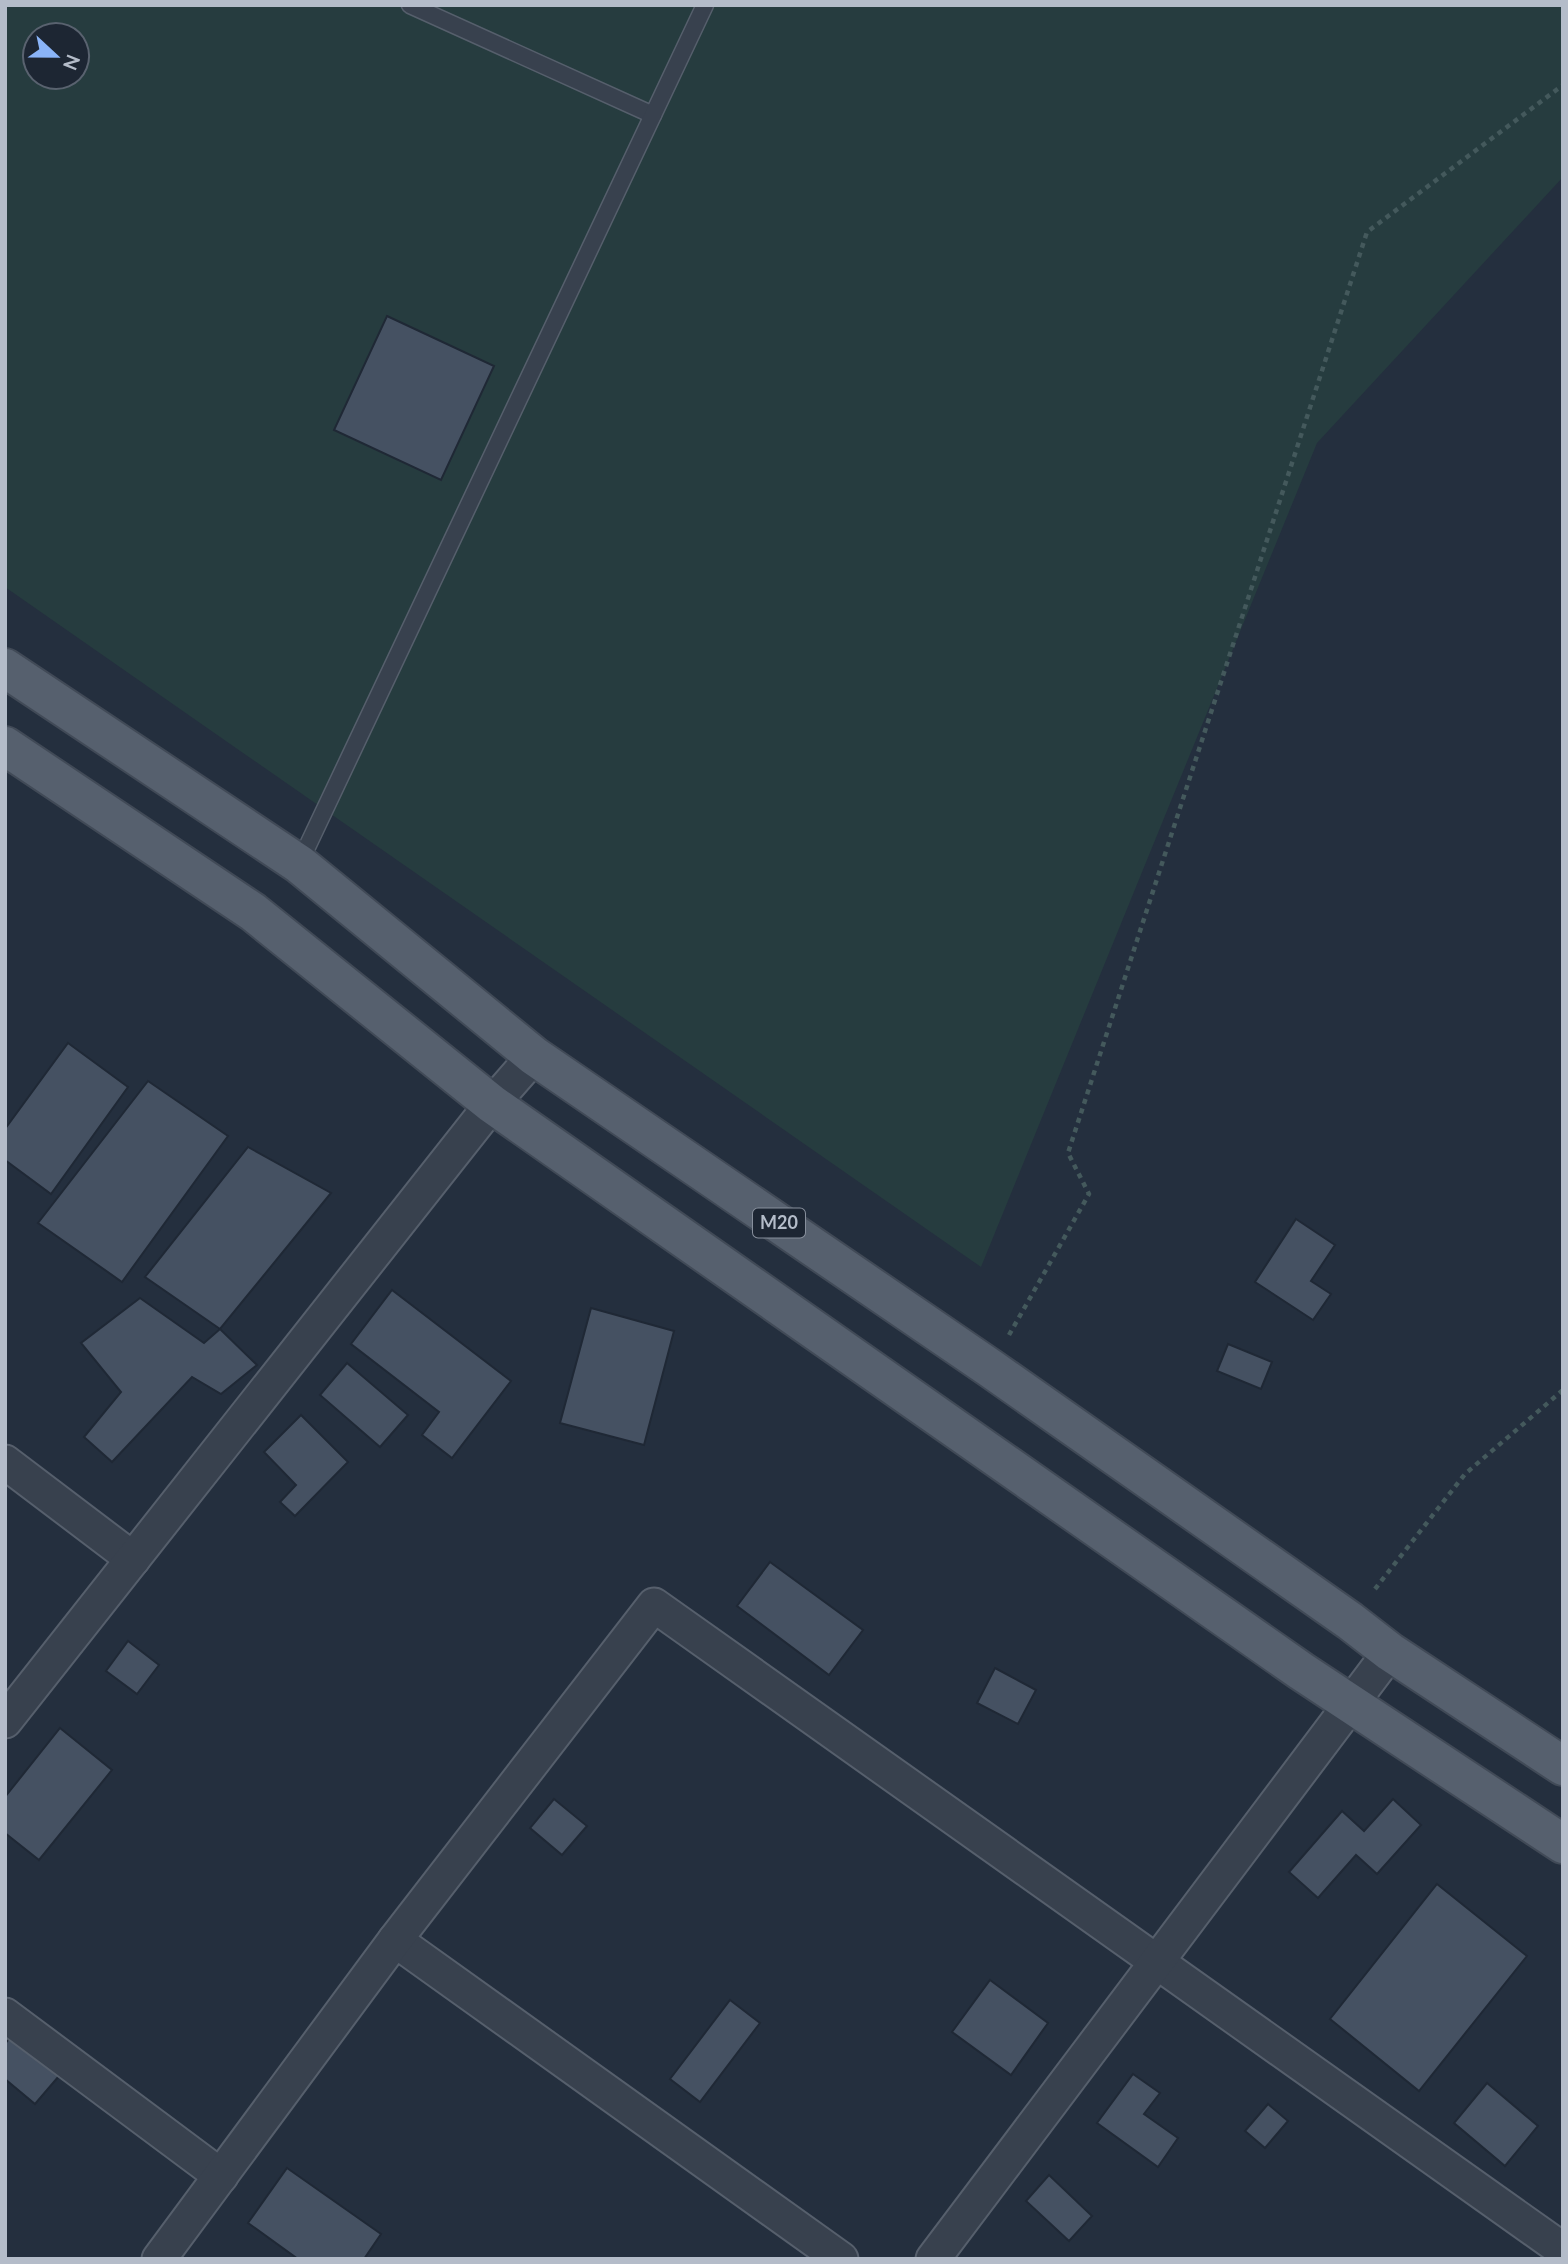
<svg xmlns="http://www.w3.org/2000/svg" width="1568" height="2264" font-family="Lato,sans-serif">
<rect width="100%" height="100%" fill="#242f3e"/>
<path fill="#263c3f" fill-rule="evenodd" d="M5,5H1563V177L1317,443L981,1267L5,587ZM35,35H77V77H35Z"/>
<g fill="#455162" stroke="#1f2835" stroke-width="2">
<polygon points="387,316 494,366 441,480 334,430"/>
<polygon points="68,1043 128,1087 51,1194 5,1160 5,1129"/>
<polygon points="148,1081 228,1136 122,1282 38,1223"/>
<polygon points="248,1147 331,1193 220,1329 145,1277"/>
<polygon points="1296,1219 1335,1245 1311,1281 1331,1294 1313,1320 1255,1282"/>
<polygon points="392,1290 511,1381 452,1458 422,1435 439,1412 351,1344"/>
<polygon points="140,1298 204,1343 220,1329 257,1365 221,1394 192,1377 112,1462 84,1437 121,1392 81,1343"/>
<polygon points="591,1308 674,1331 644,1445 560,1423"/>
<polygon points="1228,1344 1272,1362 1261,1389 1217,1371"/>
<polygon points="347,1363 408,1415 380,1447 320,1395"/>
<polygon points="301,1415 348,1462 295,1516 280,1502 296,1485 264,1452"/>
<polygon points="770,1562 863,1630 829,1675 737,1606"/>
<polygon points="128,1641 159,1665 137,1694 106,1671"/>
<polygon points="995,1668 1036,1690 1018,1724 977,1703"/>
<polygon points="60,1728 112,1770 39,1860 5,1833 5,1797"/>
<polygon points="554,1799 587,1826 562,1855 530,1828"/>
<polygon points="1393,1799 1421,1825 1377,1874 1356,1855 1318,1898 1289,1872 1342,1811 1364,1831"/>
<polygon points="1437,1884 1527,1956 1419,2091 1330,2019"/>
<polygon points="990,1980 1048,2023 1011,2075 952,2032"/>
<polygon points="730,2000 760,2023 700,2102 670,2079"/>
<polygon points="11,2036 59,2076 35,2104 5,2079 5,2044"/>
<polygon points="1133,2074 1160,2093 1144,2114 1178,2138 1158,2167 1097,2123"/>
<polygon points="1487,2083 1538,2126 1505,2166 1454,2123"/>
<polygon points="1268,2104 1288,2121 1265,2148 1245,2131"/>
<polygon points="287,2168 381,2234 364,2259 298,2259 248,2223"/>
<polygon points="1049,2175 1092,2216 1069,2241 1026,2201"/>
</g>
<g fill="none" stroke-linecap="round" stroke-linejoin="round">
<g stroke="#565f6c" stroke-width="19">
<g id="service">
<polyline points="410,5 653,115"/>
<polyline points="299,864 705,5"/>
</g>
</g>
<g stroke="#565f6c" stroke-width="37">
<g id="minor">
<polyline points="5,1462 133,1559"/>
<polyline points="5,1721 492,1104 534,1056"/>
<polyline points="395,1940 841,2259"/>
<polyline points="5,2015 221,2176"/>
<polyline points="159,2259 395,1940 654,1605 1563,2250"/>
<polyline points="933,2259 1390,1652"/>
</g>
</g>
<g stroke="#414a57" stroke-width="42">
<g id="primary">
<polyline points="5,668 299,864 534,1056 990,1368 1350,1621 1390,1652 1563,1766"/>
<polyline points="5,746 253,912 492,1104 1301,1671 1563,1844"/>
</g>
</g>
<g stroke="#44595c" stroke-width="4.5" stroke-dasharray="5 5" stroke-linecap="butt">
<polyline points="1009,1335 1089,1194 1068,1153 1367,232 1563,85"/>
<polyline points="1375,1589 1465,1474 1563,1390"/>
</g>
<use href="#service" stroke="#38414e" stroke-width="16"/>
<use href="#minor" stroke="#38414e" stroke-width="33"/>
<use href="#primary" stroke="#56606e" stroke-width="38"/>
</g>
<g text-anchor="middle" stroke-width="5" stroke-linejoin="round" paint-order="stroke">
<rect fill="#1d2633" stroke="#878f9c" stroke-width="2" x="753" y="1208.5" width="52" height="29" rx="5"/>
<g font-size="18" font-weight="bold" fill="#b4bcc9">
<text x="779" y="1229">M20</text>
</g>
</g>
<rect width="1568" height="2264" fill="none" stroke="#b4bcc9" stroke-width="14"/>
<g transform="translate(56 56) rotate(112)"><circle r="33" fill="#1d2633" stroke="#59626f" stroke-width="2"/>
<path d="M0-5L12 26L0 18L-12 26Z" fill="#8ab4f8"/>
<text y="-10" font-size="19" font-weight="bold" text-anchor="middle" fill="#b4bcc9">N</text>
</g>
</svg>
